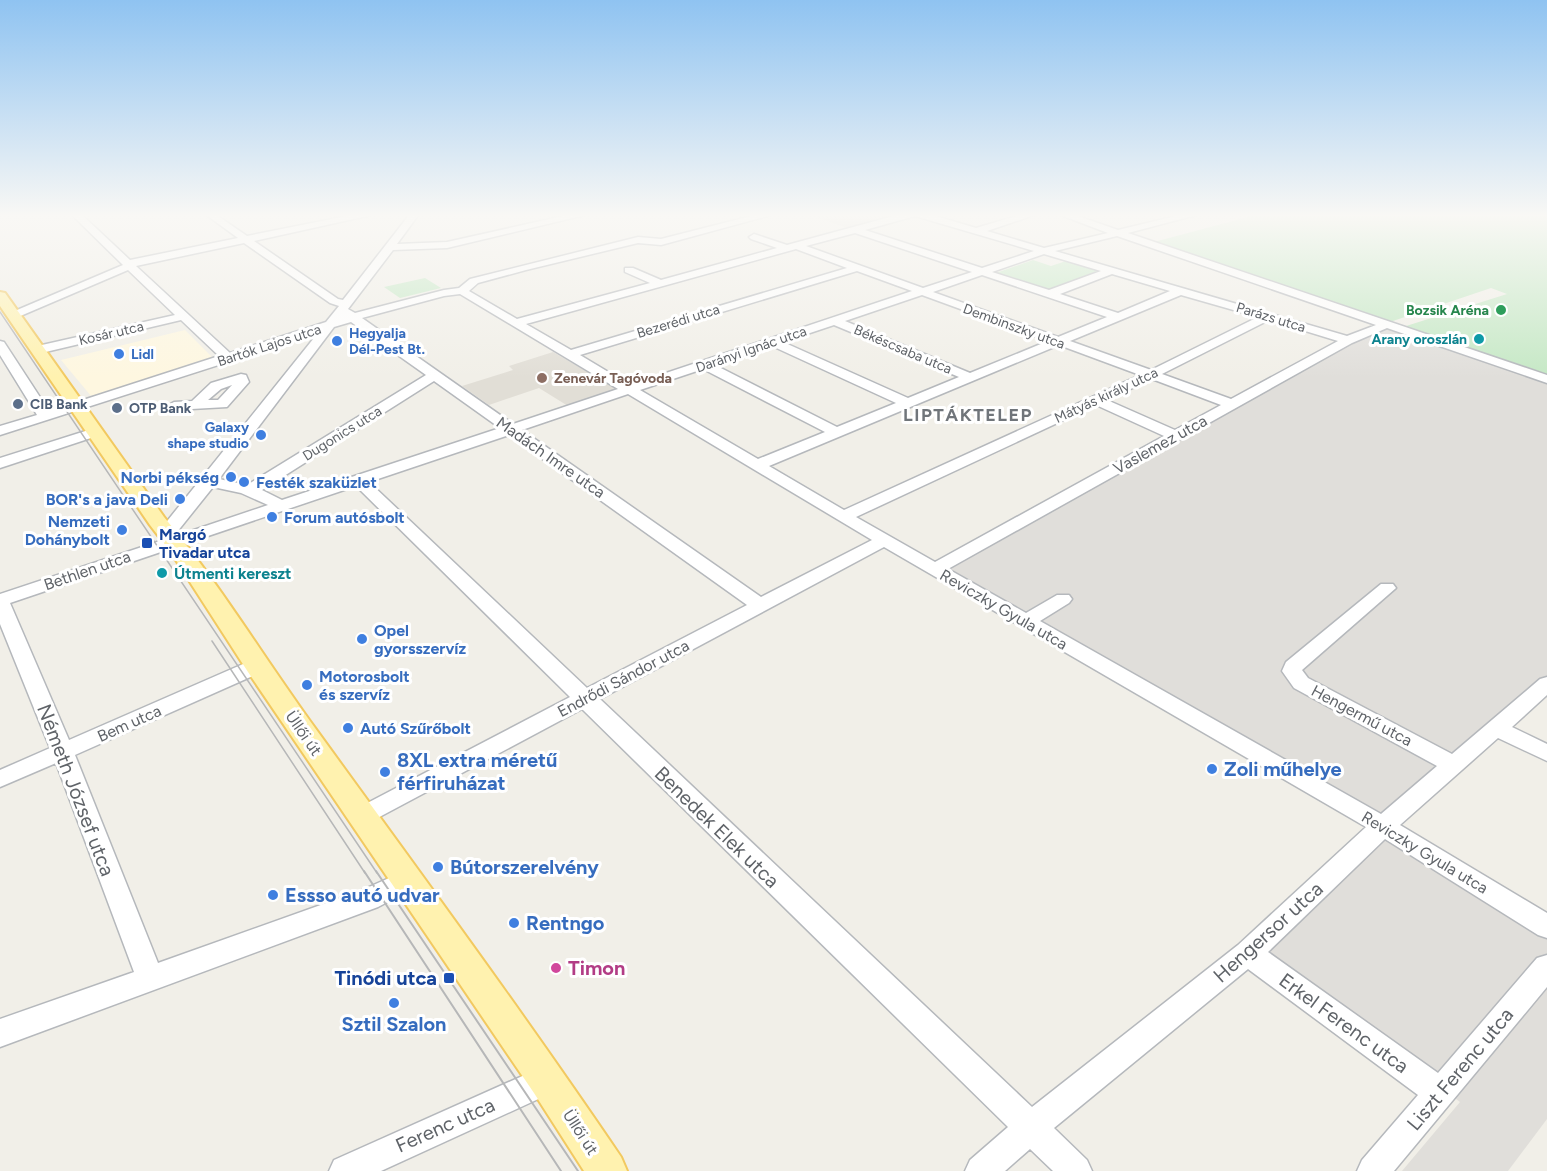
<svg xmlns="http://www.w3.org/2000/svg" width="1547" height="1171" font-family="Figtree,sans-serif">
<rect width="100%" height="100%" fill="#f1efe8"/>
<polygon fill="#fef7e0" points="185,330 215,360 91,396 61,360"/>
<g fill="#e0deda">
<polygon points="1390,322 1547,376 1547,697 1533,691 1379,820 946,569"/>
<polygon points="1387,837 1547,931 1547,1119 1508,1171 1402,1171 1460,1102 1261,952"/>
</g>
<g fill="#e1ded6">
<polygon points="808,214 900,214 847,228"/>
<polygon points="553,352 617,389 568,406 539,388 489,405 462,386 513,370 509,366"/>
</g>
<g fill="#c5e8c5">
<polygon points="1259,214 1547,214 1547,376 1403,327 1507,294 1491,288 1390,322 1154,242"/>
<polygon points="1033,260 1051,266 1066,261 1102,272 1048,292 993,274"/>
<polygon points="425,278 441,288 400,298 384,287"/>
</g>
<g fill="none" stroke-linecap="round" stroke-linejoin="round">
<g stroke="#b5b8bc" stroke-width="3">
<g id="minor">
<path d="M71,214H81L130,260L238,238L205,214H215L247,236L357,214H376L254,241L338,299L343,300L410,214H419L397,244L447,242L572,214H589L447,248L393,250L348,309L355,313L444,290L459,288L470,279L638,237L661,239L759,214H775L661,245L638,243L526,270L478,283L469,291L517,319L650,283L625,272V268H633L661,280L777,248L751,239L749,237L754,234L787,245L901,214H929L976,228L1023,214H1037L987,231L1044,248L1108,233L1058,214H1072L1118,230L1184,214H1200L1128,233L1547,375V383L1387,328L1352,343L948,569L1026,613L1057,595H1069L1072,599L1069,603L1040,621L1381,814L1437,766L1294,688L1282,671L1286,662L1381,584H1393L1396,588L1302,670L1308,678L1452,754L1540,679L1547,677V695L1512,727L1547,744V761L1498,738L1400,825L1547,913V938L1538,935L1385,839L1268,952L1438,1073L1537,958L1547,955V987L1394,1171H1357L1362,1160L1418,1095L1248,969L1054,1128L1087,1160L1092,1171H1053L1030,1149L1005,1171H965L970,1160L1008,1127L582,709L370,822L362,825L354,822L350,816L354,810L570,697L356,486L10,603L69,740L250,661L257,659L264,661L267,666L264,671L75,755L158,963L360,891L407,870L416,873L420,880L416,887L378,907L0,1047V1019L134,972L56,763L0,787V770L50,748L0,624V594L166,539L158,534L160,530L318,333L0,435V426L37,415L0,355V341L4,342L49,411L219,356L181,320L37,354L33,353V347L175,315L128,270L18,317H10V313L123,265ZM915,216L1034,251L982,268L865,230ZM855,233L972,272L923,288L806,246ZM1117,236L1376,325L1347,336L1055,251ZM244,243L330,303L339,306L326,322L230,353L136,266ZM796,249L847,268L571,350L526,324ZM1044,254L1101,271L1049,290L992,272ZM857,271L912,291L630,385L580,355ZM1112,274L1170,291L1118,313L1060,294ZM982,275L1107,317L1058,337L933,292ZM460,294L618,389L513,424L362,318L444,296ZM922,295L1048,341L970,373L845,321ZM1181,295L1258,317L1151,370L1070,341ZM1269,320L1338,341L1231,399L1162,374ZM351,322L426,375L247,485L219,479L334,327ZM834,325L959,377L908,398L783,342ZM1059,345L1140,375L844,510L769,466ZM772,346L896,403L837,427L715,365ZM703,369L825,432L758,459L640,390ZM1152,379L1221,405L1175,430L1107,400ZM434,381L500,428L282,500L262,490ZM628,394L872,540L761,597L522,430ZM1096,405L1164,436L935,562L856,517ZM509,435L747,605L587,688L369,482ZM213,487L241,493L268,505L173,537ZM884,547L1366,827L1238,945L1032,1107L600,699Z"/>
<path d="M241,374L246,375L249,382L227,407L174,410L167,406L174,402L192,401L211,383ZM232,385L218,400H208L221,389Z"/>
<polygon points="95,428 100,429 102,432 100,435 0,468 0,458"/>
<polygon points="547,1065 558,1070 562,1080 558,1090 381,1171 329,1171 334,1160"/>
</g>
</g>
<g stroke="#f2c960" stroke-width="4">
<path id="major" d="M0,292L5,293L164,517C219,583 264,658 315,728C418,870 522,1011 621,1157L627,1171H584L534,1093L248,672L170,551L150,525L0,306Z"/>
</g>
<use href="#minor" fill="#fff" fill-rule="evenodd"/>
<use href="#major" fill="#fff2af" fill-rule="evenodd"/>
<g stroke="#b6b7b8" stroke-width="1.5">
<polyline points="0,312 377,873"/>
<polyline points="212,641 365,873"/>
</g>
<g stroke="#b6b7b8" stroke-width="2">
<polyline points="364,871 561,1171"/>
<polyline points="376,871 578,1171"/>
</g>
</g>
<linearGradient id="sky" x2="0" y2="1"><stop stop-color="#8fc3f1"/><stop offset="0.57" stop-color="#f9f8f5"/><stop offset="1" stop-color="#f9f8f5" stop-opacity="0"/></linearGradient>
<rect width="1547" height="378" fill="url(#sky)"/>
<circle fill="#2e9e5b" stroke="#fff" stroke-width="2" cx="1501" cy="310" r="6"/>
<g fill="#0f9aa8" stroke="#fff" stroke-width="2">
<circle cx="1479" cy="339" r="6"/>
<circle cx="162" cy="573" r="6"/>
</g>
<g fill="#3f7fe0" stroke="#fff" stroke-width="2">
<circle cx="337" cy="341" r="6"/>
<circle cx="119" cy="354" r="6"/>
<circle cx="261" cy="435" r="6"/>
<circle cx="231" cy="477" r="6"/>
<circle cx="244" cy="482" r="6"/>
<circle cx="180" cy="499" r="6"/>
<circle cx="272" cy="517" r="6"/>
<circle cx="122" cy="530" r="6"/>
<circle cx="362" cy="639" r="6"/>
<circle cx="307" cy="685" r="6"/>
<circle cx="348" cy="728" r="6"/>
<circle cx="1212" cy="769" r="6"/>
<circle cx="385" cy="772" r="6"/>
<circle cx="438" cy="867" r="6"/>
<circle cx="273" cy="895" r="6"/>
<circle cx="514" cy="923" r="6"/>
<circle cx="394" cy="1003" r="6"/>
</g>
<circle fill="#8d6e63" stroke="#fff" stroke-width="2" cx="542" cy="378" r="6"/>
<g fill="#5c6f8a" stroke="#fff" stroke-width="2">
<circle cx="18" cy="404" r="6"/>
<circle cx="117" cy="408" r="6"/>
</g>
<g fill="#1a4fb4" stroke="#fff" stroke-width="2">
<rect x="141" y="537" width="12" height="12" rx="3"/>
<rect x="443" y="972" width="12" height="12" rx="3"/>
</g>
<circle fill="#d1479c" stroke="#fff" stroke-width="2" cx="556" cy="968" r="6"/>
<g text-anchor="middle" stroke-width="6" stroke-linejoin="round" paint-order="stroke">
<g font-size="14" font-weight="bold" fill="#27864d" stroke="#fff" text-anchor="end">
<text x="1489" y="315">Bozsik Aréna</text>
</g>
<g font-size="14" fill="#5f6368" stroke="#fff">
<text transform="translate(1271 317) rotate(17)" y="5">Parázs utca</text>
<text transform="translate(678 321) rotate(-17)" y="5">Bezerédi utca</text>
<text transform="translate(1014 326) rotate(20)" y="5">Dembinszky utca</text>
<text transform="translate(111 333) rotate(-13)" y="5">Kosár utca</text>
<text transform="translate(269 345) rotate(-18)" y="5">Bartók Lajos utca</text>
<text transform="translate(751 349) rotate(-19)" y="5">Darányi Ignác utca</text>
<text transform="translate(903 349) rotate(23)" y="5">Békéscsaba utca</text>
<text transform="translate(1106 395) rotate(-25)" y="5">Mátyás király utca</text>
<text transform="translate(342 433) rotate(-32)" y="5">Dugonics utca</text>
</g>
<g font-size="14" font-weight="bold" fill="#366cbe" stroke="#fff" text-anchor="start">
<text x="349" y="338">Hegyalja<tspan x="349" dy="16">Dél-Pest Bt.</tspan></text>
<text x="131" y="359">Lidl</text>
<text x="249" y="432" text-anchor="end">Galaxy<tspan x="249" dy="16">shape studio</tspan></text>
</g>
<g font-size="14" font-weight="bold" fill="#0d838f" stroke="#fff" text-anchor="end">
<text x="1467" y="344">Arany oroszlán</text>
</g>
<g font-size="14" font-weight="bold" fill="#785e54" stroke="#fff" text-anchor="start">
<text x="554" y="383">Zenevár Tagóvoda</text>
</g>
<g font-size="14" font-weight="bold" fill="#4e5e75" stroke="#fff" text-anchor="start">
<text x="30" y="409">CIB Bank</text>
<text x="129" y="413">OTP Bank</text>
</g>
<g font-size="16" fill="#5f6368" stroke="#fff">
<text transform="translate(1160 444) rotate(-29)" y="6">Vaslemez utca</text>
<text transform="translate(551 457) rotate(35)" y="6">Madách Imre utca</text>
<text transform="translate(87 570) rotate(-19)" y="6">Bethlen utca</text>
<text transform="translate(1004 609) rotate(30)" y="6">Reviczky Gyula utca</text>
<text transform="translate(623 678) rotate(-28)" y="6">Endrődi Sándor utca</text>
<text transform="translate(1362 715) rotate(28)" y="6">Hengermű utca</text>
<text transform="translate(129 723) rotate(-24)" y="6">Bem utca</text>
<text transform="translate(304 733) rotate(55)" y="6">Üllői út</text>
<text transform="translate(1425 852) rotate(31)" y="6">Reviczky Gyula utca</text>
<text transform="translate(581 1132) rotate(57)" y="6">Üllői út</text>
</g>
<g font-size="16" font-weight="bold" fill="#366cbe" stroke="#fff" text-anchor="start">
<text x="219" y="483" text-anchor="end">Norbi pékség</text>
<text x="256" y="488">Festék szaküzlet</text>
<text x="168" y="505" text-anchor="end">BOR's a java Deli</text>
<text x="284" y="523">Forum autósbolt</text>
<text x="110" y="527" text-anchor="end">Nemzeti<tspan x="110" dy="18">Dohánybolt</tspan></text>
<text x="374" y="636">Opel<tspan x="374" dy="18">gyorsszervíz</tspan></text>
<text x="319" y="682">Motorosbolt<tspan x="319" dy="18">és szervíz</tspan></text>
<text x="360" y="734">Autó Szűrőbolt</text>
</g>
<g font-size="16" font-weight="bold" fill="#164399" stroke="#fff" text-anchor="start">
<text x="159" y="540">Margó<tspan x="159" dy="18">Tivadar utca</tspan></text>
</g>
<g font-size="16" font-weight="bold" fill="#0d838f" stroke="#fff" text-anchor="start">
<text x="174" y="579">Útmenti kereszt</text>
</g>
<g font-size="18" font-weight="bold" letter-spacing="1.5" fill="#70757a" stroke="#fff">
<text x="968" y="421">LIPTÁKTELEP</text>
</g>
<g font-size="20" font-weight="bold" fill="#366cbe" stroke="#fff" text-anchor="start">
<text x="397" y="767">8XL extra méretű<tspan x="397" dy="23">férfiruházat</tspan></text>
<text x="1224" y="776">Zoli műhelye</text>
<text x="450" y="874">Bútorszerelvény</text>
<text x="285" y="902">Essso autó udvar</text>
<text x="526" y="930">Rentngo</text>
<text x="394" y="1031" text-anchor="middle">Sztil Szalon</text>
</g>
<g font-size="20" fill="#5f6368" stroke="#fff">
<text transform="translate(76 790) rotate(69)" y="7">Németh József utca</text>
<text transform="translate(717 827) rotate(44)" y="7">Benedek Elek utca</text>
<text transform="translate(1268 932) rotate(-42)" y="7">Hengersor utca</text>
<text transform="translate(1344 1023) rotate(36)" y="7">Erkel Ferenc utca</text>
<text transform="translate(1460 1069) rotate(-50)" y="7">Liszt Ferenc utca</text>
<text transform="translate(445 1125) rotate(-24)" y="7">Ferenc utca</text>
</g>
<g font-size="20" font-weight="bold" fill="#b23c85" stroke="#fff" text-anchor="start">
<text x="568" y="975">Timon</text>
</g>
<g font-size="20" font-weight="bold" fill="#164399" stroke="#fff" text-anchor="end">
<text x="437" y="985">Tinódi utca</text>
</g>
</g>
</svg>
